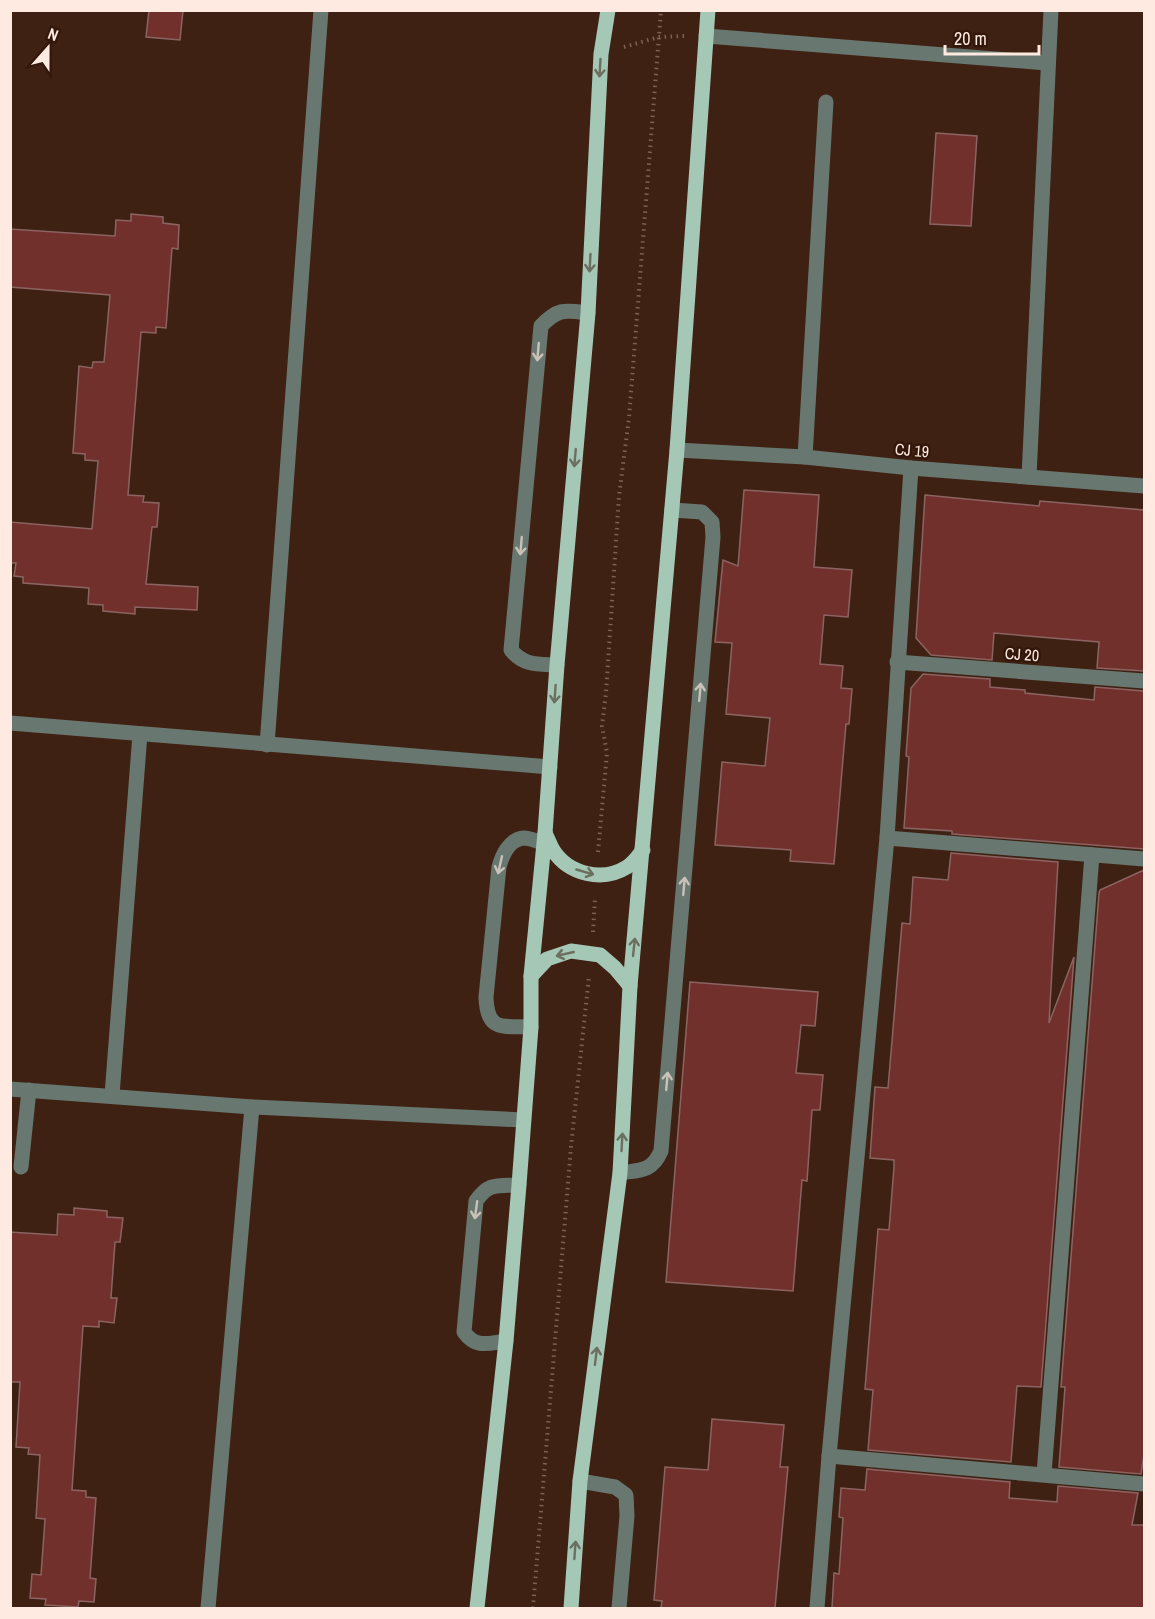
<svg xmlns="http://www.w3.org/2000/svg" width="1155" height="1619" font-family="'Archivo Narrow',sans-serif">
<rect width="100%" height="100%" fill="#3e2113"/>
<g fill="#72302d" stroke="#8b6461" stroke-width="1.5">
<polygon points="149,10 183,10 180,40 146,37"/>
<polygon points="936,133 977,136 971,226 930,224"/>
<polygon points="131,214 163,217 163,223 179,225 178,249 172,248 166,328 156,327 156,333 141,332 128,495 144,496 143,502 159,503 157,527 152,527 146,584 198,587 197,610 135,607 135,614 103,611 103,605 88,604 89,588 23,583 23,577 14,576 16,563 10,563 10,522 92,529 98,461 85,460 85,454 73,453 79,366 92,368 93,362 104,362 110,295 10,287 10,229 115,236 116,220 131,221"/>
<polygon points="744,490 819,495 814,567 852,570 848,617 824,615 820,664 843,666 841,688 852,689 849,724 846,724 834,864 790,861 791,850 715,845 722,762 765,766 770,718 726,714 732,643 715,642 723,560 738,566"/>
<polygon points="925,495 1039,506 1040,501 1144,510 1144,671 1097,668 1099,642 994,633 992,660 931,655 916,638"/>
<polygon points="923,674 990,679 990,687 1025,690 1025,693 1094,700 1095,687 1144,691 1144,849 952,834 952,831 904,828 909,757 906,756 911,688"/>
<polygon points="951,853 1058,862 1049,1023 1074,957 1041,1387 1017,1386 1011,1462 868,1450 873,1390 865,1389 878,1229 889,1230 894,1167 894,1160 870,1158 875,1087 888,1088 902,923 910,924 913,877 948,880"/>
<polygon points="1144,870 1144,1454 1141,1474 1059,1467 1065,1387 1061,1387 1099,893 1100,890"/>
<polygon points="690,982 818,992 815,1026 801,1025 796,1073 823,1075 820,1110 812,1110 807,1181 802,1180 793,1291 666,1282"/>
<polygon points="74,1208 107,1211 107,1217 123,1218 120,1242 115,1242 111,1298 117,1298 114,1323 99,1321 99,1327 83,1326 72,1490 86,1491 86,1497 96,1498 90,1578 96,1579 94,1602 79,1601 78,1607 45,1605 46,1599 30,1598 32,1574 41,1575 45,1519 36,1518 40,1455 28,1454 29,1448 16,1447 20,1382 10,1382 10,1232 57,1235 58,1214 74,1215"/>
<polygon points="712,1419 784,1425 780,1467 788,1467 775,1608 661,1608 662,1601 654,1600 665,1467 708,1470"/>
<polygon points="867,1469 1010,1482 1009,1498 1057,1502 1058,1486 1138,1493 1132,1525 1144,1525 1144,1608 832,1608 834,1573 839,1574 843,1518 839,1517 841,1488 865,1490"/>
</g>
<g fill="none" stroke-linecap="round" stroke-linejoin="round">
<g stroke="#7c6155" stroke-width="4" stroke-dasharray="1.5 4.5" stroke-linecap="butt">
<polyline points="624,47 659,37 685,36"/>
<polyline points="598,852 607,753 602,726 606,693 619,496 629,418 661,10"/>
<polyline points="593,932 595,898"/>
<polyline points="533,1608 571,1147 589,976"/>
</g>
<g stroke="#687870" stroke-width="15">
<polyline points="706,36 1047,63"/>
<polyline points="677,450 805,457 911,468 1144,486"/>
<polyline points="805,457 826,102"/>
<polyline points="1029,477 1051,10"/>
<polyline points="897,662 1144,681"/>
<path d="M557,665C538,664 524,666 511,650L541,326C558,308 565,310 588,313"/>
<polyline points="10,723 550,767"/>
<polyline points="267,745 321,10"/>
<polyline points="887,838 1144,859"/>
<path d="M531,1027C502,1026 487,1032 486,997L499,867C502,856 509,839 524,838C530,838 538,842 544,843"/>
<polyline points="10,1089 252,1107 523,1120"/>
<polyline points="112,1095 140,734"/>
<polyline points="21,1167 29,1090"/>
<path d="M620,1173C640,1170 652,1172 661,1151L713,537L712,522L702,512L672,510"/>
<path d="M506,1341C488,1343 476,1349 464,1332L476,1201C489,1182 498,1186 519,1185"/>
<polyline points="829,1456 1144,1484"/>
<polyline points="1044,1474 1092,855"/>
<polyline points="580,1481 615,1487 626,1495 627,1516 619,1608"/>
<polyline points="208,1608 252,1107"/>
<polyline points="817,1608 829,1456 887,838 911,468"/>
</g>
<g stroke="#a5c7b6" stroke-width="15">
<path d="M545,833C548,839 550,845 553,850C569,875 603,882 627,867C634,863 639,855 643,850"/>
<polyline points="531,976 547,959 571,951 600,955 615,968 630,986"/>
<polyline points="477,1608 506,1341 519,1185 531,1027 531,976 545,833 557,665 588,313 601,54 608,10"/>
<polyline points="571,1608 580,1481 620,1173 630,986 677,450 708,10"/>
</g>
</g>
<defs><path id="oneway-shaft" d="M-6 0H5M1.5-3L5.5 0L1.5 3" fill="none" stroke-width="1.6" stroke-linecap="round" stroke-linejoin="round" transform="scale(1.5)"/></defs>
<g stroke="#6c6f60">
<use href="#oneway-shaft" transform="translate(600 68) rotate(93)"/>
<use href="#oneway-shaft" transform="translate(590 263) rotate(93)"/>
<use href="#oneway-shaft" transform="translate(575 458) rotate(95)"/>
<use href="#oneway-shaft" transform="translate(555 694) rotate(94)"/>
<use href="#oneway-shaft" transform="translate(585 872) rotate(16)"/>
<use href="#oneway-shaft" transform="translate(634 947) rotate(-84)"/>
<use href="#oneway-shaft" transform="translate(565 954) rotate(167)"/>
<use href="#oneway-shaft" transform="translate(622 1142) rotate(-87)"/>
<use href="#oneway-shaft" transform="translate(596 1356) rotate(-83)"/>
<use href="#oneway-shaft" transform="translate(575 1550) rotate(-86)"/>
</g>
<g stroke="#cac2b9">
<use href="#oneway-shaft" transform="translate(538 352) rotate(95)"/>
<use href="#oneway-shaft" transform="translate(521 546) rotate(95)"/>
<use href="#oneway-shaft" transform="translate(700 692) rotate(-85)"/>
<use href="#oneway-shaft" transform="translate(500 865) rotate(103)"/>
<use href="#oneway-shaft" transform="translate(684 886) rotate(-85)"/>
<use href="#oneway-shaft" transform="translate(667 1081) rotate(-85)"/>
<use href="#oneway-shaft" transform="translate(476 1210) rotate(98)"/>
</g>
<g text-anchor="middle" stroke-width="5" stroke-linejoin="round" paint-order="stroke">
<g font-size="16" fill="#ffeae1" stroke="#33170a">
<text transform="translate(912 450) rotate(5)" y="6">CJ 19</text>
<text transform="translate(1022 654) rotate(4)" y="6">CJ 20</text>
</g>
</g>
<rect width="1155" height="1619" fill="none" stroke="#ffeae1" stroke-width="24"/>
<g transform="translate(48 48) rotate(21)" stroke="#33170a" stroke-width="4.5" paint-order="stroke">
<path d="M0-4.5L10 22L0 15L-10 22Z" fill="#ffeae1"/>
<text y="-9" font-size="16" font-weight="bold" text-anchor="middle" fill="#ffeae1">N</text>
</g>
<path d="M945 45v9h94v-9" fill="none" stroke="#ffeae1" stroke-width="3"/>
<text x="954" y="45" font-size="18" fill="#ffeae1" stroke="#33170a" stroke-width="4.5" paint-order="stroke">20 m</text>
</svg>
